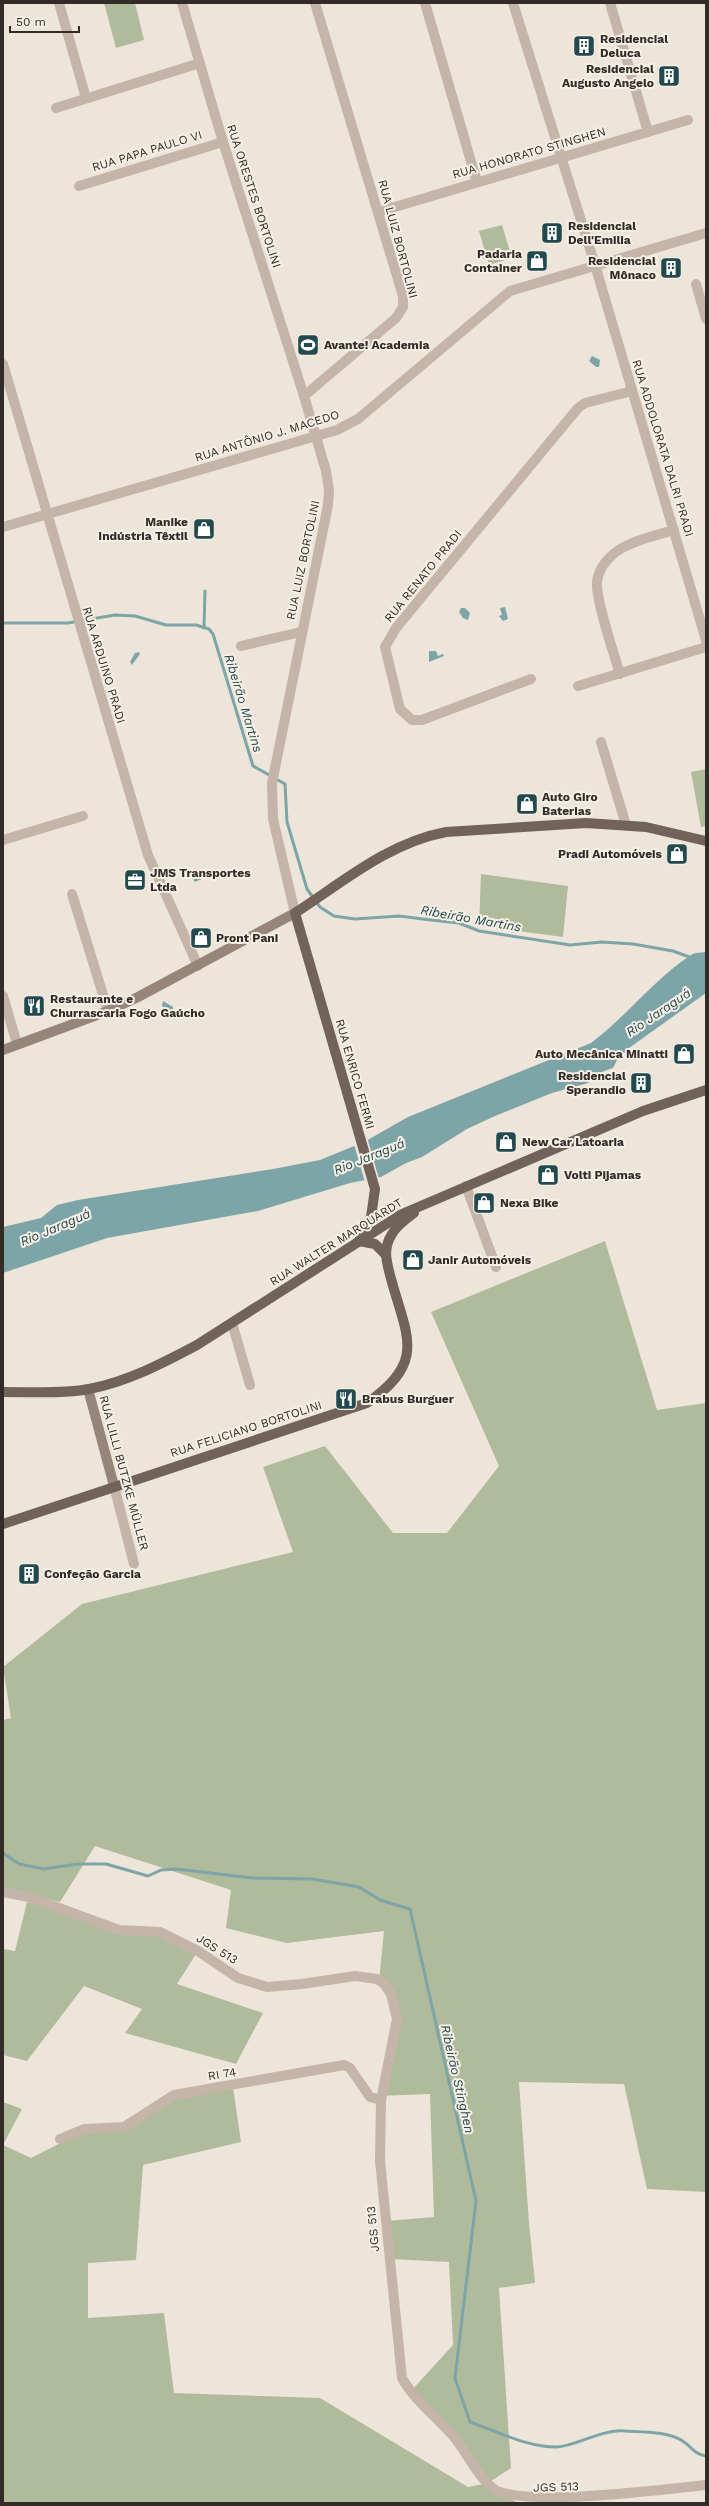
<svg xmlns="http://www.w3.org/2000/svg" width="709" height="2506" font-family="'Work Sans',sans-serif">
<rect width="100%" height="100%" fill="#eee5da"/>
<g fill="#b0bb9c">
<polygon points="104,3 135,3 144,40 116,48"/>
<polygon points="502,225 512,258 489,265 479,231"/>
<polygon points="706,769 706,826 701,827 691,772"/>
<polygon points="481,874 568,886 563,937 479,926"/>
<polygon points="605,1241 657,1410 706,1403 706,2192 647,2189 624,2084 519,2082 529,2223 535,2283 499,2288 511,2468 488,2483 499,2494 519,2503 3,2503 3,2102 22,2109 3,2145 31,2158 80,2133 127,2129 174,2098 233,2087 241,2142 143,2165 136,2260 88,2263 88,2318 164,2313 174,2393 320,2398 468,2487 488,2483 411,2391 453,2345 449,2262 390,2259 386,2221 434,2217 430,2094 377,2096 390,2049 393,2010 379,1981 384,1931 287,1943 226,1928 231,1890 95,1846 60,1902 3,1888 3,1720 11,1718 3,1667 82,1604 293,1552 263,1467 325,1446 393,1533 447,1533 499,1466 431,1312"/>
<polygon points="27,1902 56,1910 98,1927 159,1934 196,1954 177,1984 263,2013 236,2064 125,2033 142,2009 84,1986 27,2061 3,2055 3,1949 15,1951"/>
</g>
<g fill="#7da4a7">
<polygon points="592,356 600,360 599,367 596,367 589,361"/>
<polygon points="505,607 508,619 503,621 499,616 502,615 500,608"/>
<polygon points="461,608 465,608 470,613 468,620 463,618 459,612"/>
<polygon points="429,651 436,651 438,656 443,654 444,656 429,662"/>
<polygon points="139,652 140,654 132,665 130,662 135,653"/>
<polygon points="203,871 206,877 195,882 192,877"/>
<path d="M706,952V993L629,1048L617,1060L613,1068L604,1071L588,1083L552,1093L495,1116L467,1129L422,1157L406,1163L381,1177L350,1183L258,1211L107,1238L3,1273V1227L41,1218L57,1205L78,1200L273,1169L320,1160L364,1142L408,1117L591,1043C627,1016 654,979 691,955C695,952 701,953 706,952Z"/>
<polygon points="163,1001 173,1007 173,1010 168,1010 162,1006"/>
</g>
<polygon fill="#eee5da" points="367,1137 379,1179 365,1182 354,1144"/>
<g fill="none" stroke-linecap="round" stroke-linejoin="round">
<g stroke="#7da4a7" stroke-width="3">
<polyline points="3,623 68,623 115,615 135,616 166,625 196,625 209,629 213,634 253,766 285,784 287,822 307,889 320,907 334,916 355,919 399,916 431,920 459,923 479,931 570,945 602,942 633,944 673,951 692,958"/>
<polyline points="204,628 205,591"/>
<path d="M3,1853L19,1864L44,1869L78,1864H106L148,1876L161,1870L177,1869L252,1878L312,1879L359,1887L380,1900L410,1909L476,2201L455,2378L470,2422C499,2432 526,2447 557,2447C576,2446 602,2429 625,2431C642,2432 670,2431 684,2442C693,2448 694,2454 706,2456"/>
</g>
<g stroke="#c4b5a8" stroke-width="10">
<polyline points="59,3 86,98"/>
<polyline points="182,3 223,142 304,396"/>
<polyline points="425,3 477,182"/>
<polyline points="513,3 595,265 706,640"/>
<polyline points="610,3 648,132"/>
<polyline points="56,108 200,63"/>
<polyline points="79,186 223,142"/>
<polyline points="378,212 688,120"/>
<polyline points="696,284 706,319"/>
<polyline points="3,364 148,855 198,966"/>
<polyline points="3,527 337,430 358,419 510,291 706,233"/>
<polyline points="241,646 301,632"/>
<path d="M620,674C614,654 595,598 597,581C599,567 610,555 622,548C638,539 657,535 674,530"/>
<polyline points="531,679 422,720 412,720 400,709 385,647 396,628 578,408 585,403 632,391"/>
<polyline points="578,686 706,647"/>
<polyline points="601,742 626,825"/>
<polyline points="3,840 83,816"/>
<polyline points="72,894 108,1011"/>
<polyline points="295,913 273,819 272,783 328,505 329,490 326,471 304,396 396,318 403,307 403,296 315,3"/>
<polyline points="3,996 17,1044"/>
<polyline points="466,1186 496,1267"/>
<polyline points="232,1323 250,1385"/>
<polyline points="114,1486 134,1564"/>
<path d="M3,1892L29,1897L119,1930L160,1932L198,1951L238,1978L267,1987L302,1984L355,1976L377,1979L384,1984L391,1994L397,2019L381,2100L380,2161L402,2378C414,2400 437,2417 454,2437C468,2454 478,2479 497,2491C534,2506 659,2490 706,2485"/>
<polyline points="60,2139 84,2129 124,2127 174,2095 344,2065 350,2068 370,2097 381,2100"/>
</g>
<g stroke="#97857a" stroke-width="10">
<polyline points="3,1050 108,1011 138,997 295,913"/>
<polyline points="88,1389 114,1486"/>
</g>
<g stroke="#72635a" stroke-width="10">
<path d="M359,1241L371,1217L375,1189L295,913C343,882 388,843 446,832L586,823L646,827L706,841"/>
<polyline points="359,1241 375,1244 385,1254"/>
<path d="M3,1392C31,1392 62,1394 89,1389C127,1382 163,1363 197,1345L402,1214L643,1111L706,1090"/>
<path d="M3,1524L367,1403C428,1361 406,1336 390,1275C386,1260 383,1248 392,1234C397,1225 406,1219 414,1213"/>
</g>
</g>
<defs>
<g id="building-square" transform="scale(1.15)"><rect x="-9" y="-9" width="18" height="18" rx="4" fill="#224a4e" stroke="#f6efe6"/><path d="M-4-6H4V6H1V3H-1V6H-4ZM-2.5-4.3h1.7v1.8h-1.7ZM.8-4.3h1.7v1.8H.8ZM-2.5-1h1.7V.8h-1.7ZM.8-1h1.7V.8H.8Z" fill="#fff"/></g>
<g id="shop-square" transform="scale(1.15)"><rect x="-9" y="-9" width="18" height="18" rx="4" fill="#224a4e" stroke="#f6efe6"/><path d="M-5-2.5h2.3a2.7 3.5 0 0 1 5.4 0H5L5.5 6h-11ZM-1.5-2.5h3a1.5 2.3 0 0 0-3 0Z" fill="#fff"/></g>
<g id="stadium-square" transform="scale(1.15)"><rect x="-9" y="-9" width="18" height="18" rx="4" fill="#224a4e" stroke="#f6efe6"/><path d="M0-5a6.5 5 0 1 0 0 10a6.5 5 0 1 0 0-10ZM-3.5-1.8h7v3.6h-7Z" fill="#fff"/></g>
<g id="office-square" transform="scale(1.15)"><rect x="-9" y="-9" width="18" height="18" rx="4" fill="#224a4e" stroke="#f6efe6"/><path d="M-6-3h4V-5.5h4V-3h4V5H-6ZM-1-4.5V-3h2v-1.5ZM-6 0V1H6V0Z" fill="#fff"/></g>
<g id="restaurant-square" transform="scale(1.15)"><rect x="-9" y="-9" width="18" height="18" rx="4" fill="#224a4e" stroke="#f6efe6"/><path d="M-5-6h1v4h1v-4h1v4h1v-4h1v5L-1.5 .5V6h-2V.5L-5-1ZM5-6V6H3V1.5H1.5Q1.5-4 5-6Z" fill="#fff"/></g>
</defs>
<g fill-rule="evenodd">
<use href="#building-square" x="584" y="46"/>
<use href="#building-square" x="669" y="76"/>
<use href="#building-square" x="552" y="233"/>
<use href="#shop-square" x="537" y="261"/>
<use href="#building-square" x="671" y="268"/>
<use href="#stadium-square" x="308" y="345"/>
<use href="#shop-square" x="204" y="529"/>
<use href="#shop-square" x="527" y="804"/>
<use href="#shop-square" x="677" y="854"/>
<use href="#office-square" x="135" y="880"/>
<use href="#shop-square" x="201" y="938"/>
<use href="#restaurant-square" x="34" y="1006"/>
<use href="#shop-square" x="684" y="1054"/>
<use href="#building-square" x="641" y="1083"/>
<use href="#shop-square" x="506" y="1142"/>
<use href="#shop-square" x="548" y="1175"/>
<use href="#shop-square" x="484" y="1203"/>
<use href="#shop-square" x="413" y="1260"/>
<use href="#restaurant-square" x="346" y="1399"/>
<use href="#building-square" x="29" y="1574"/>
</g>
<g text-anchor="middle" stroke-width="4" stroke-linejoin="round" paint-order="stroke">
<g font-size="12" font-weight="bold" fill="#322b27" stroke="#f6efe6" text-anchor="start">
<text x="600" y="43">Residencial<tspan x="600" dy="14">Deluca</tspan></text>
<text x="654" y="73" text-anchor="end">Residencial<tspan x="654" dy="14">Augusto Angelo</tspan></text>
<text x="568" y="230">Residencial<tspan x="568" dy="14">Dell'Emilia</tspan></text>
<text x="522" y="258" text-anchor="end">Padaria<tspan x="522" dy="14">Container</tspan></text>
<text x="656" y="265" text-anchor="end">Residencial<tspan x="656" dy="14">Mônaco</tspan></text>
<text x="324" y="349">Avante! Academia</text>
<text x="188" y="526" text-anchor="end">Manike<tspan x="188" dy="14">Indústria Têxtil</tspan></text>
<text x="542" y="801">Auto Giro<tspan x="542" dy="14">Baterias</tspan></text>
<text x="662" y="858" text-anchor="end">Pradi Automóveis</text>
<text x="150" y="877">JMS Transportes<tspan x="150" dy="14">Ltda</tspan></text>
<text x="216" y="942">Pront Pani</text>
<text x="50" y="1003">Restaurante e<tspan x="50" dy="14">Churrascaria Fogo Gaúcho</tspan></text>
<text x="668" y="1058" text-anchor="end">Auto Mecânica Minatti</text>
<text x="626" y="1080" text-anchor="end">Residencial<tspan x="626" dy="14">Sperandio</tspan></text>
<text x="522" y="1146">New Car Latoaria</text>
<text x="564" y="1179">Volti Pijamas</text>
<text x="500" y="1207">Nexa Bike</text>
<text x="428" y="1264">Janir Automóveis</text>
<text x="362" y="1403">Brabus Burguer</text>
<text x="44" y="1578">Confeção Garcia</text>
</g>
<g font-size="12" fill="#322b27" stroke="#f6efe6">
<text transform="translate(147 151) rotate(-17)" y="4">RUA PAPA PAULO VI</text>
<text transform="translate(529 153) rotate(-16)" y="4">RUA HONORATO STINGHEN</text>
<text transform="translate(254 196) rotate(72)" y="4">RUA ORESTES BORTOLINI</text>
<text transform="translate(398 239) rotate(75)" y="4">RUA LUIZ BORTOLINI</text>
<text transform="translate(267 436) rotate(-17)" y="4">RUA ANTÔNIO J. MACEDO</text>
<text transform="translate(663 448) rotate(73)" y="4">RUA ADDOLORATA DALRI PRADI</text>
<text transform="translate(303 560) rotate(-78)" y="4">RUA LUIZ BORTOLINI</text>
<text transform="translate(423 576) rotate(-51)" y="4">RUA RENATO PRADI</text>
<text transform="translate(104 665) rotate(73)" y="4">RUA ARDUINO PRADI</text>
<text transform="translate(355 1074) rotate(74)" y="4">RUA ENRICO FERMI</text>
<text transform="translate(336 1242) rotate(-32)" y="4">RUA WALTER MARQUARDT</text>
<text transform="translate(246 1429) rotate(-18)" y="4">RUA FELICIANO BORTOLINI</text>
<text transform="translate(124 1473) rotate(75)" y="4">RUA LILLI BUTZKE MÜLLER</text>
<text transform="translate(217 1949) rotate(32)" y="4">JGS 513</text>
<text transform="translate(222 2074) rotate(-9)" y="4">RI 74</text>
<text transform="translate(373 2229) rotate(-95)" y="4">JGS 513</text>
<text transform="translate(556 2487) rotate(-2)" y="4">JGS 513</text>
</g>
<g font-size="13" font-style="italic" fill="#224a4e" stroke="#f6efe6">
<text transform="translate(244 703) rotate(73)" y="5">Ribeirão Martins</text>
<text transform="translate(471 918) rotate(10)" y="5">Ribeirão Martins</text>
<text transform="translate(658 1012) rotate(-34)" y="5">Rio Jaraguá</text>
<text transform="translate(369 1156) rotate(-22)" y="5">Rio Jaraguá</text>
<text transform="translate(55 1227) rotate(-23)" y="5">Rio Jaraguá</text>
<text transform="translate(458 2079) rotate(77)" y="5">Ribeirão Stinghen</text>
</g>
</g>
<rect width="709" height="2506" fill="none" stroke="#322b27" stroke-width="8"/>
<path d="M10 26v6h69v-6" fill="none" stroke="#322b27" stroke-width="2"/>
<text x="16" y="26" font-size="12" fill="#322b27" stroke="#f6efe6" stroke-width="3" paint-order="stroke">50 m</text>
</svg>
